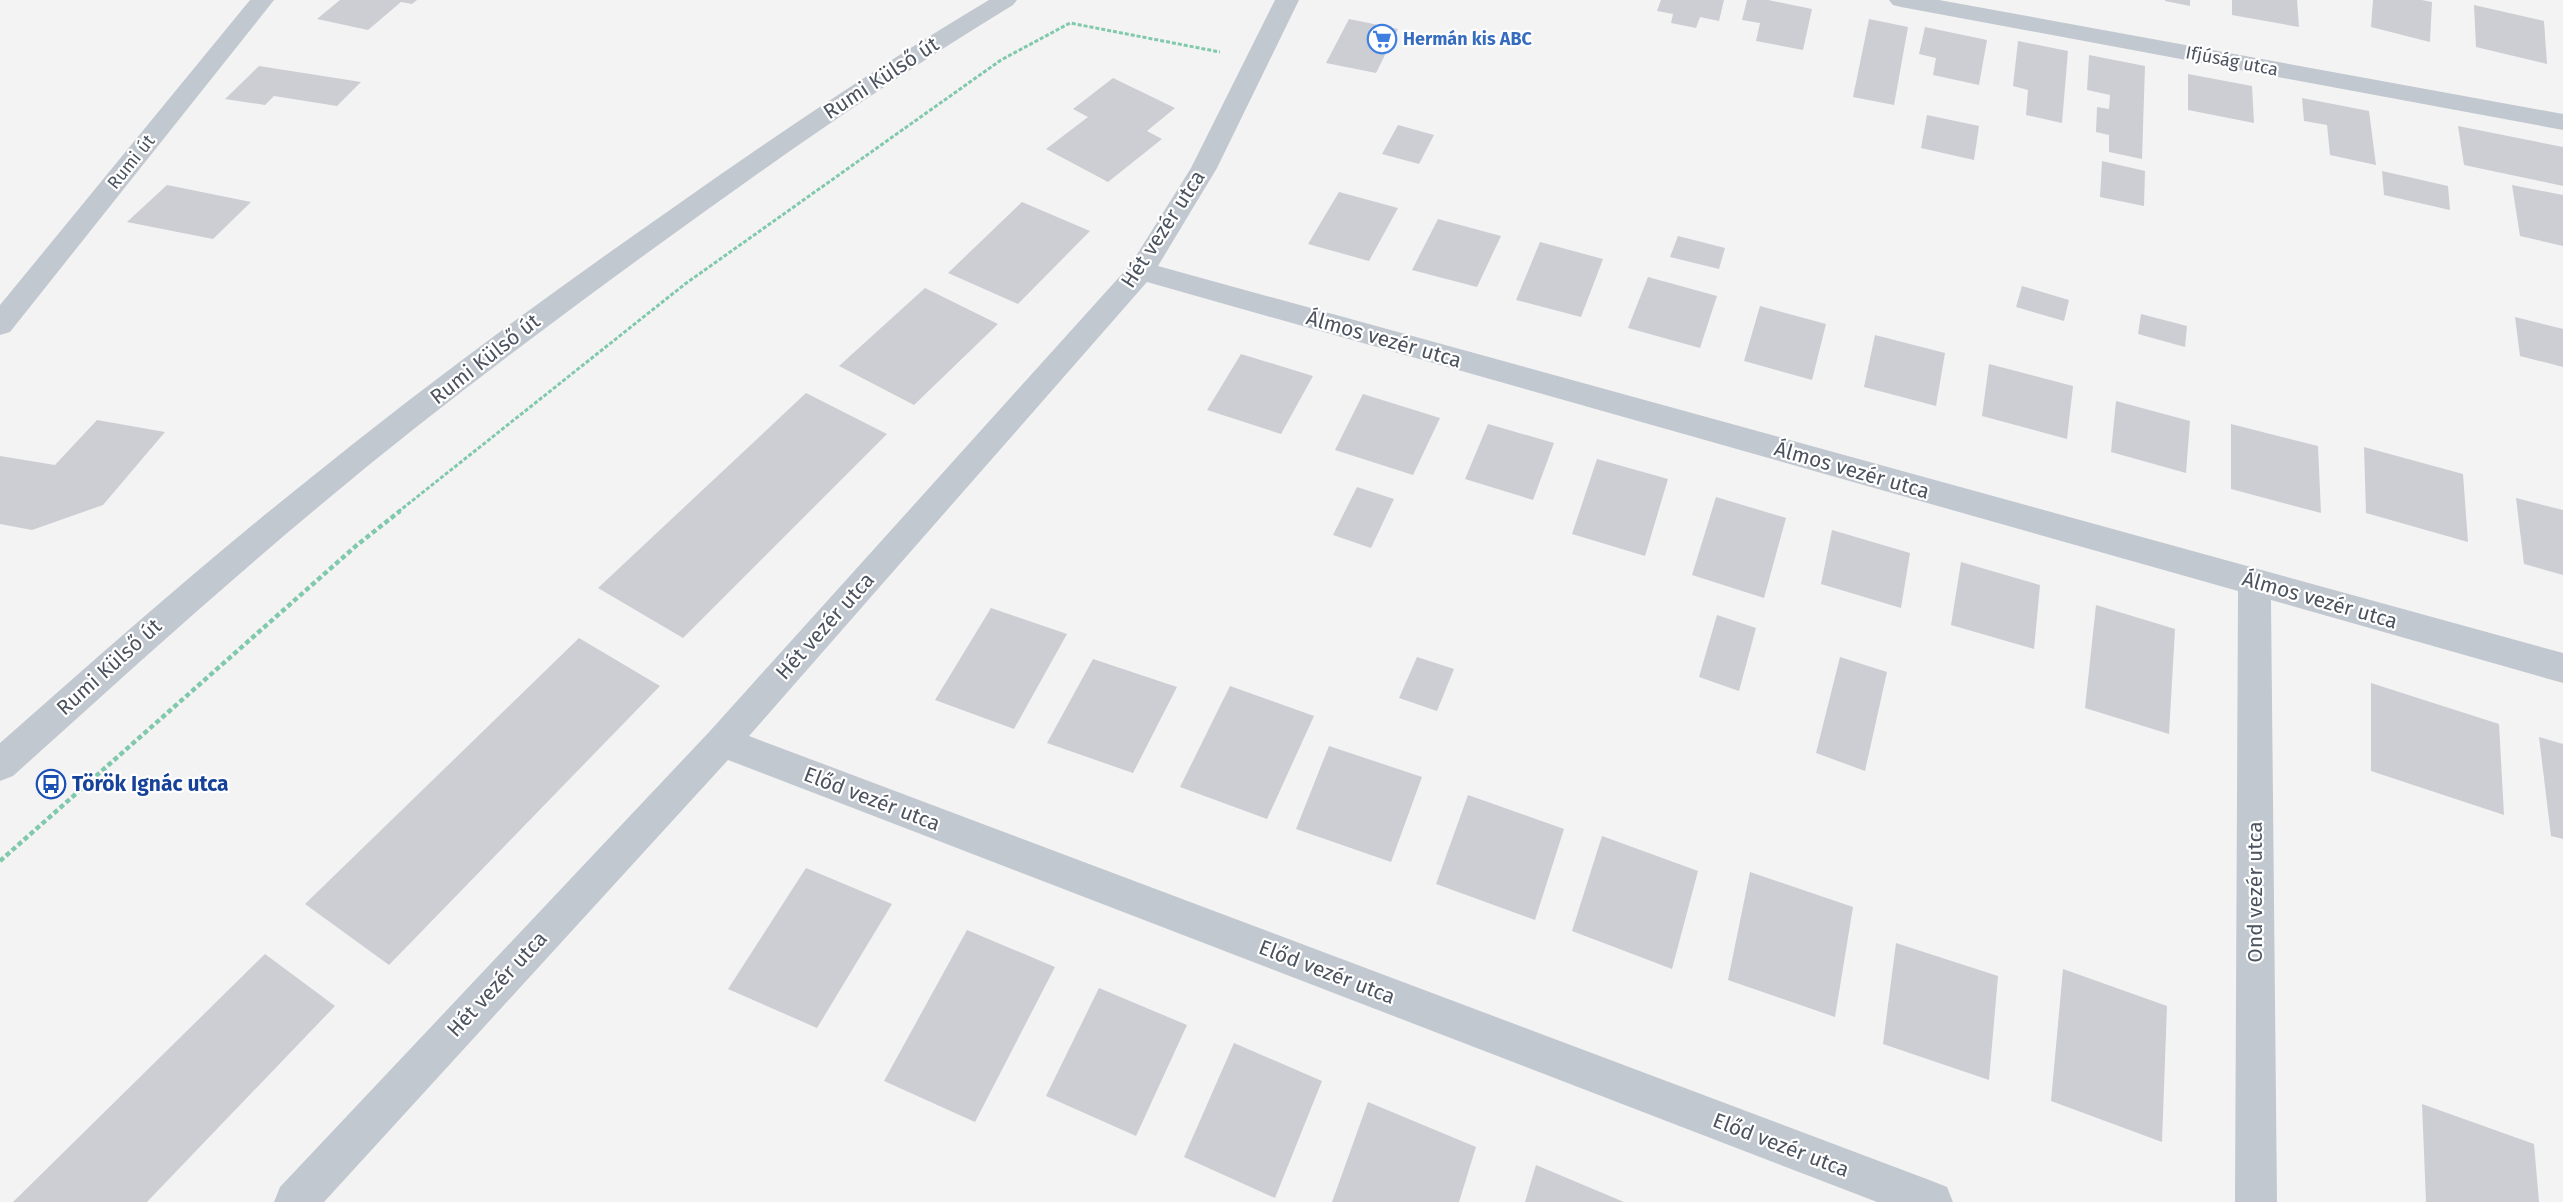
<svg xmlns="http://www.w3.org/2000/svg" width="2563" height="1202" font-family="'Fira Sans',sans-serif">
<rect width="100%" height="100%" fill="#f4f3f3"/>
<g fill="#cdced4">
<polygon points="340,0 417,0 412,4 401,2 368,30 317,19"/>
<polygon points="1661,0 1724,0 1719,21 1700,17 1696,28 1671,23 1673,14 1657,11"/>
<polygon points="1747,0 1768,0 1812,9 1803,50 1756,41 1760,23 1742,20"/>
<polygon points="2165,0 2190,0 2190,6 2165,1"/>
<polygon points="2232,0 2297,0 2299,27 2232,15"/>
<polygon points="2373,0 2422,0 2432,2 2430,42 2371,27"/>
<polygon points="2474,5 2544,21 2547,64 2476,47"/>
<polygon points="1349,19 1398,29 1376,73 1326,63"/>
<polygon points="1869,19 1908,27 1894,105 1853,97"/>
<polygon points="1925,27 1987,40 1979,85 1933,75 1936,58 1919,54"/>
<polygon points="2018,41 2068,51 2062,123 2026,115 2028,90 2013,86"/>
<polygon points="2089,55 2145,66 2142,159 2109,152 2109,135 2096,132 2097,107 2109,109 2110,95 2087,90"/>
<polygon points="259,66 361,82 337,106 274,96 265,105 225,99"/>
<polygon points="2188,74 2252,86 2254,123 2188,110"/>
<polygon points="1113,78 1175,108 1147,131 1162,139 1108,182 1046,149 1088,117 1073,109"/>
<polygon points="2302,98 2369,111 2376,165 2330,155 2327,125 2304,121"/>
<polygon points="1927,115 1979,126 1974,160 1921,148"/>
<polygon points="1398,125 1434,135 1419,164 1382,154"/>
<polygon points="2458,126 2563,147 2563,186 2464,165"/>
<polygon points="2102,161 2145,171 2144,206 2100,197"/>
<polygon points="2382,171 2448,186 2450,210 2384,195"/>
<polygon points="167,185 251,202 213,239 127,222"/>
<polygon points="2512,185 2563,195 2563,246 2520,236"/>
<polygon points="1339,192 1398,208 1369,261 1308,244"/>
<polygon points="1022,202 1090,231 1018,304 948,273"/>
<polygon points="1438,219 1501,236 1477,287 1412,270"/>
<polygon points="1678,236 1725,248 1719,269 1670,257"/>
<polygon points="1540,242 1603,259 1581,317 1516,300"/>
<polygon points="1648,277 1717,296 1700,348 1628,328"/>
<polygon points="2022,286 2069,300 2064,321 2016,307"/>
<polygon points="925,288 998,324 914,405 839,366"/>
<polygon points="1760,306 1826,324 1812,380 1744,361"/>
<polygon points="2141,314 2187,326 2185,347 2138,334"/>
<polygon points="2515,317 2563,329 2563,367 2520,356"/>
<polygon points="1875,335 1945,353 1936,406 1864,387"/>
<polygon points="1241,354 1313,376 1281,434 1207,410"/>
<polygon points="1989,364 2073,386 2067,439 1982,416"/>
<polygon points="806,393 887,434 683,638 598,588"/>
<polygon points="1363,394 1440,418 1413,475 1335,450"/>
<polygon points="2116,401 2190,421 2186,473 2111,452"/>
<polygon points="97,420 165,432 103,505 32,530 0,524 0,456 55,465"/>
<polygon points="1488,424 1554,443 1533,500 1465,479"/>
<polygon points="2231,424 2318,446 2321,513 2231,489"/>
<polygon points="2364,447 2463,474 2468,542 2366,513"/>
<polygon points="1597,459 1668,479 1645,556 1572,534"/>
<polygon points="1357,487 1394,499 1371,548 1333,535"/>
<polygon points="1716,497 1786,518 1764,598 1692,575"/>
<polygon points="2516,498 2563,510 2563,575 2524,564"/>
<polygon points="1832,530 1910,553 1901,608 1821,584"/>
<polygon points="1961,562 2040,585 2034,649 1951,625"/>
<polygon points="2096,605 2175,629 2169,734 2085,708"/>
<polygon points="991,608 1067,634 1014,729 935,700"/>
<polygon points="1717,615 1756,628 1739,691 1699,677"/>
<polygon points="579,638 660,686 389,965 305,904"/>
<polygon points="1417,657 1454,669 1437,711 1399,698"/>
<polygon points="1840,657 1887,672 1865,771 1816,753"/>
<polygon points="1093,659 1177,687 1133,773 1047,743"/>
<polygon points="2371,683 2499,724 2504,815 2371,771"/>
<polygon points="1230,686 1314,716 1267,819 1180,787"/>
<polygon points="2539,737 2563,744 2563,839 2551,836"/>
<polygon points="1329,746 1422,777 1391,862 1296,829"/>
<polygon points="1468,795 1564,829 1535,920 1436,884"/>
<polygon points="1602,836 1698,871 1672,969 1572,931"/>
<polygon points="806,868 892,904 817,1028 728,989"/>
<polygon points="1750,872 1853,907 1835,1017 1728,980"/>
<polygon points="967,930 1055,967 975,1122 884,1081"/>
<polygon points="1896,943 1998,976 1989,1080 1883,1044"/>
<polygon points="265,954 335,1006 147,1202 13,1202"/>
<polygon points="2063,969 2167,1006 2162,1142 2051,1101"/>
<polygon points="1099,988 1187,1025 1136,1136 1046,1096"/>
<polygon points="1234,1043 1322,1081 1275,1198 1184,1157"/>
<polygon points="1368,1102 1476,1147 1459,1202 1332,1202"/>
<polygon points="2422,1104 2534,1144 2539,1202 2426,1202"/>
<polygon points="1536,1165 1624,1202 1525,1202"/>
</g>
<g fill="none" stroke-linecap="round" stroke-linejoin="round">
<polyline stroke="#80c9ac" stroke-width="3" stroke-dasharray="4 2" stroke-linecap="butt" points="398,512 685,284 1001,60 1070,23 1220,52"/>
<polyline stroke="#80c9ac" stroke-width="4.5" stroke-dasharray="5 3" stroke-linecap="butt" points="0,861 357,545 400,511"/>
<g fill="#c2c8d0" fill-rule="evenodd">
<polygon points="250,0 274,0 10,332 0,335 0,305"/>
<polygon points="1275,0 1299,0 1217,168 1158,266 2563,653 2563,683 2271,600 2277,1202 2235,1202 2238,591 1147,282 749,736 1932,1181 1947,1187 1953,1202 1877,1202 728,760 324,1202 274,1202 280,1187 710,731 1131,264 1191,168"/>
<polygon points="1889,0 1939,0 2563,114 2563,130 1901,7 1893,5"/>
</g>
<path fill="#c2c8d0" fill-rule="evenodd" d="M989,0H1017L1013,5C888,81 768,165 650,251C539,332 428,415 323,503C217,591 115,684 13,776L0,781V743C100,655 199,567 303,484C420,389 542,299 667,212C772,138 878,66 989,0Z"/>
</g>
<defs>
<g id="supermarket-ring" transform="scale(1.5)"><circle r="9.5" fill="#fff" stroke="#3f7fe0" stroke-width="1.5"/><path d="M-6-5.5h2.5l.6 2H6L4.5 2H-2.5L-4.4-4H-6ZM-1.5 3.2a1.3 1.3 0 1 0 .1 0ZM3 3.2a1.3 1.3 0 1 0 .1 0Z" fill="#3f7fe0"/></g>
<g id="bus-ring" transform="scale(1.5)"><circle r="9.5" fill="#fff" stroke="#1a4fb4" stroke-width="1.5"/><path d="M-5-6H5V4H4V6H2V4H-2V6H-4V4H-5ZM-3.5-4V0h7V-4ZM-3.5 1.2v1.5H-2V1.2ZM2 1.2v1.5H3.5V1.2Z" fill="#1a4fb4"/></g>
</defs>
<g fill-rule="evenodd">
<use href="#supermarket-ring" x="1382" y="39"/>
<use href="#bus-ring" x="51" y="784"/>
</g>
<g text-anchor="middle" stroke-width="4.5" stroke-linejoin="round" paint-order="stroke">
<g font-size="18" font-weight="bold" fill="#366cbe" stroke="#fff" text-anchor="start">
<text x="1403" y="45">Hermán kis ABC</text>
</g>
<g font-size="18" fill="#4b535f" stroke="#fff">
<text transform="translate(2232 61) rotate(11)" y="6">Ifjúság utca</text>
<text transform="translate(131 162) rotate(-51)" y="6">Rumi út</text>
</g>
<g font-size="21" fill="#4b535f" stroke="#fff">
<text transform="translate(881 78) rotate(-33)" y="7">Rumi Külső út</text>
<text transform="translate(1163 229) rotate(-57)" y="7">Hét vezér utca</text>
<text transform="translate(1384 339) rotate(16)" y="7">Álmos vezér utca</text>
<text transform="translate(485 359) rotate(-38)" y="7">Rumi Külső út</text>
<text transform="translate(1852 470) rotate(16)" y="7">Álmos vezér utca</text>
<text transform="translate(2320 600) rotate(16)" y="7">Álmos vezér utca</text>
<text transform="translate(825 626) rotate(-48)" y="7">Hét vezér utca</text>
<text transform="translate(109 667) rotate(-42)" y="7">Rumi Külső út</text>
<text transform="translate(872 799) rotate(21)" y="7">Előd vezér utca</text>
<text transform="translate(2255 892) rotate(-90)" y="7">Ond vezér utca</text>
<text transform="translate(1327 972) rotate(21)" y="7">Előd vezér utca</text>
<text transform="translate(497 984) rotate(-47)" y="7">Hét vezér utca</text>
<text transform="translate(1781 1145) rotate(21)" y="7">Előd vezér utca</text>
</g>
<g font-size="21" font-weight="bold" fill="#164399" stroke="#fff" text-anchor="start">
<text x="72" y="791">Török Ignác utca</text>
</g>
</g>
</svg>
